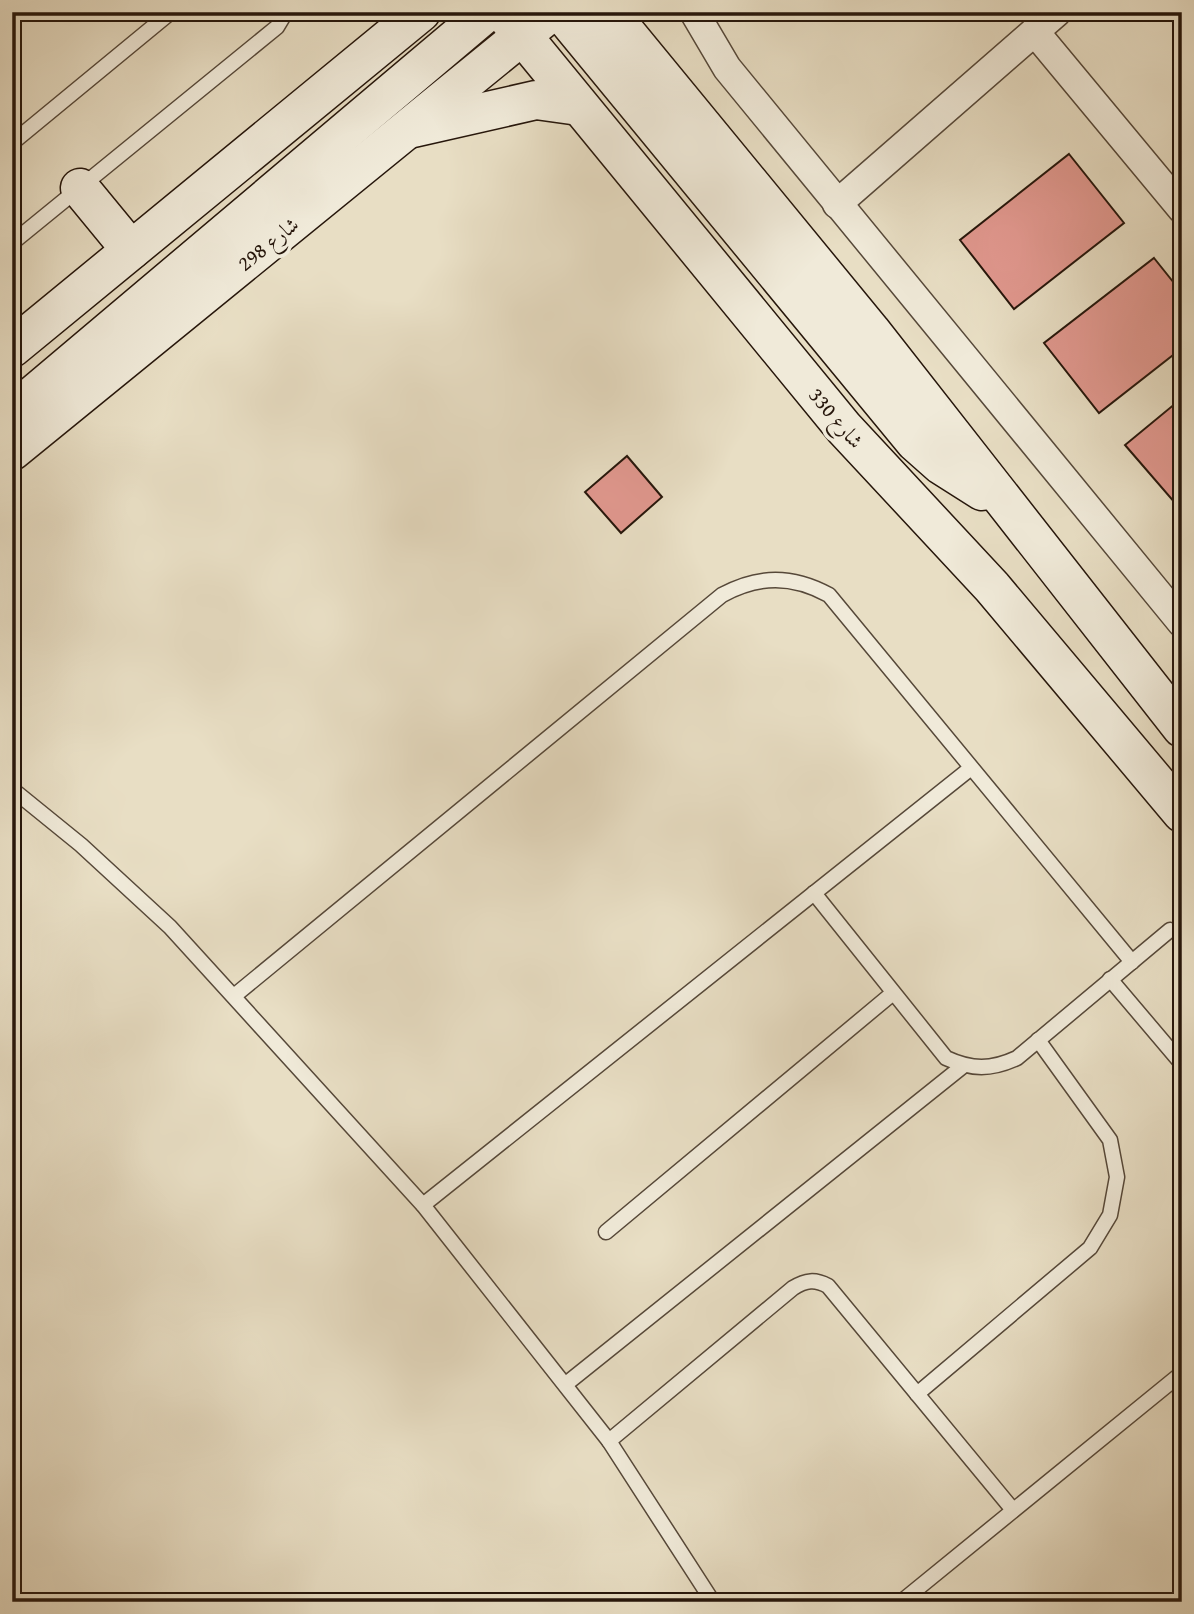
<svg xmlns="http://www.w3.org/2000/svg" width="1194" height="1614" font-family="'Gentium Book Plus',Amiri,serif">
<rect width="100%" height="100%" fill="#e8dec4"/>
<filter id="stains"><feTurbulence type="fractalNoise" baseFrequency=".00286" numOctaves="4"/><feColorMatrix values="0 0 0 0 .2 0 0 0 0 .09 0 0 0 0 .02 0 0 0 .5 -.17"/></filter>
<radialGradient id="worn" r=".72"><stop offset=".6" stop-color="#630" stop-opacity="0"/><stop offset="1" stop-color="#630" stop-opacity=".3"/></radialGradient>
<g fill="#e1988f" stroke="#26160b" stroke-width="2">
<polygon points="1069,154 1124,223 1014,309 960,240"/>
<polygon points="1154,258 1182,293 1182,348 1099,413 1044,343"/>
<polygon points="1182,398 1182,511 1125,445"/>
<polygon points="627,456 662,497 621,533 585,492"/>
</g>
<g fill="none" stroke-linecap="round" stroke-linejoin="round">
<g stroke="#564839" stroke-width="17">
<g id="lane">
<polyline points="12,143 171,12"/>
<polyline points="12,243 277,27 286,12"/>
<polyline points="12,789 81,845 170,927 423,1205 609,1441 713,1602"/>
<path d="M814,893L946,1058C972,1070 991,1070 1017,1058L1170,930"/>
<polyline points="1110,979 1182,1064"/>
<path d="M234,996L722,595C759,575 792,575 829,595L1132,962"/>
<polyline points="423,1205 971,768"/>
<polyline points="606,1232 893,993"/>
<polyline points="566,1384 963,1066"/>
<polyline points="917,1394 1090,1248 1110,1215 1117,1177 1110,1140 1038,1040"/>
<path d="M609,1441L793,1288C806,1280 815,1279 828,1286L1013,1510"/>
<polyline points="901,1602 1182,1373"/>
</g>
</g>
<g stroke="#564839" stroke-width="31">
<g id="street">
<polyline points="694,12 727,68 1182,623"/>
<polyline points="1035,32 1182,209"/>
<polyline points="837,204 1057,12"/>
</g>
</g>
<g stroke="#26160b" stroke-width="41">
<g id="secondary">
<polyline points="503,12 844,428 992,587 1182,813"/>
<polyline points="561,12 915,442 941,465 982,491"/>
<polyline points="609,12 871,331 1182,728"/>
<polyline points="413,128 536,100 579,106"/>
<polyline points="80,188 131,250"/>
<polyline points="12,348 421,12"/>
<polyline points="12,413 487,12"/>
<polyline points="12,451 551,12"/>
</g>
</g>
<use href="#lane" stroke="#f0ead9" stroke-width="14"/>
<use href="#street" stroke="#f0ead9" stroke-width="28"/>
<use href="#secondary" stroke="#f0ead9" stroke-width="38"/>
</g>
<g text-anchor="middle" stroke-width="7" stroke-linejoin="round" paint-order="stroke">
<g font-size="21" fill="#26160b" stroke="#f0ead9">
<text transform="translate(268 244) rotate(-39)" y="7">شارع 298</text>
<text transform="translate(836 418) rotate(50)" y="7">شارع 330</text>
</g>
</g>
<rect width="1194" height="1614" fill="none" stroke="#e8dec4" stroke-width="42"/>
<rect x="14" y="14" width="1166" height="1586" fill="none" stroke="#26160b" stroke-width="3.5"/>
<rect x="21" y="21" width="1152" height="1572" fill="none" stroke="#26160b" stroke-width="2"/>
<rect width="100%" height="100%" filter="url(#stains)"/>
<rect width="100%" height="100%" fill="url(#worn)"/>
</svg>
